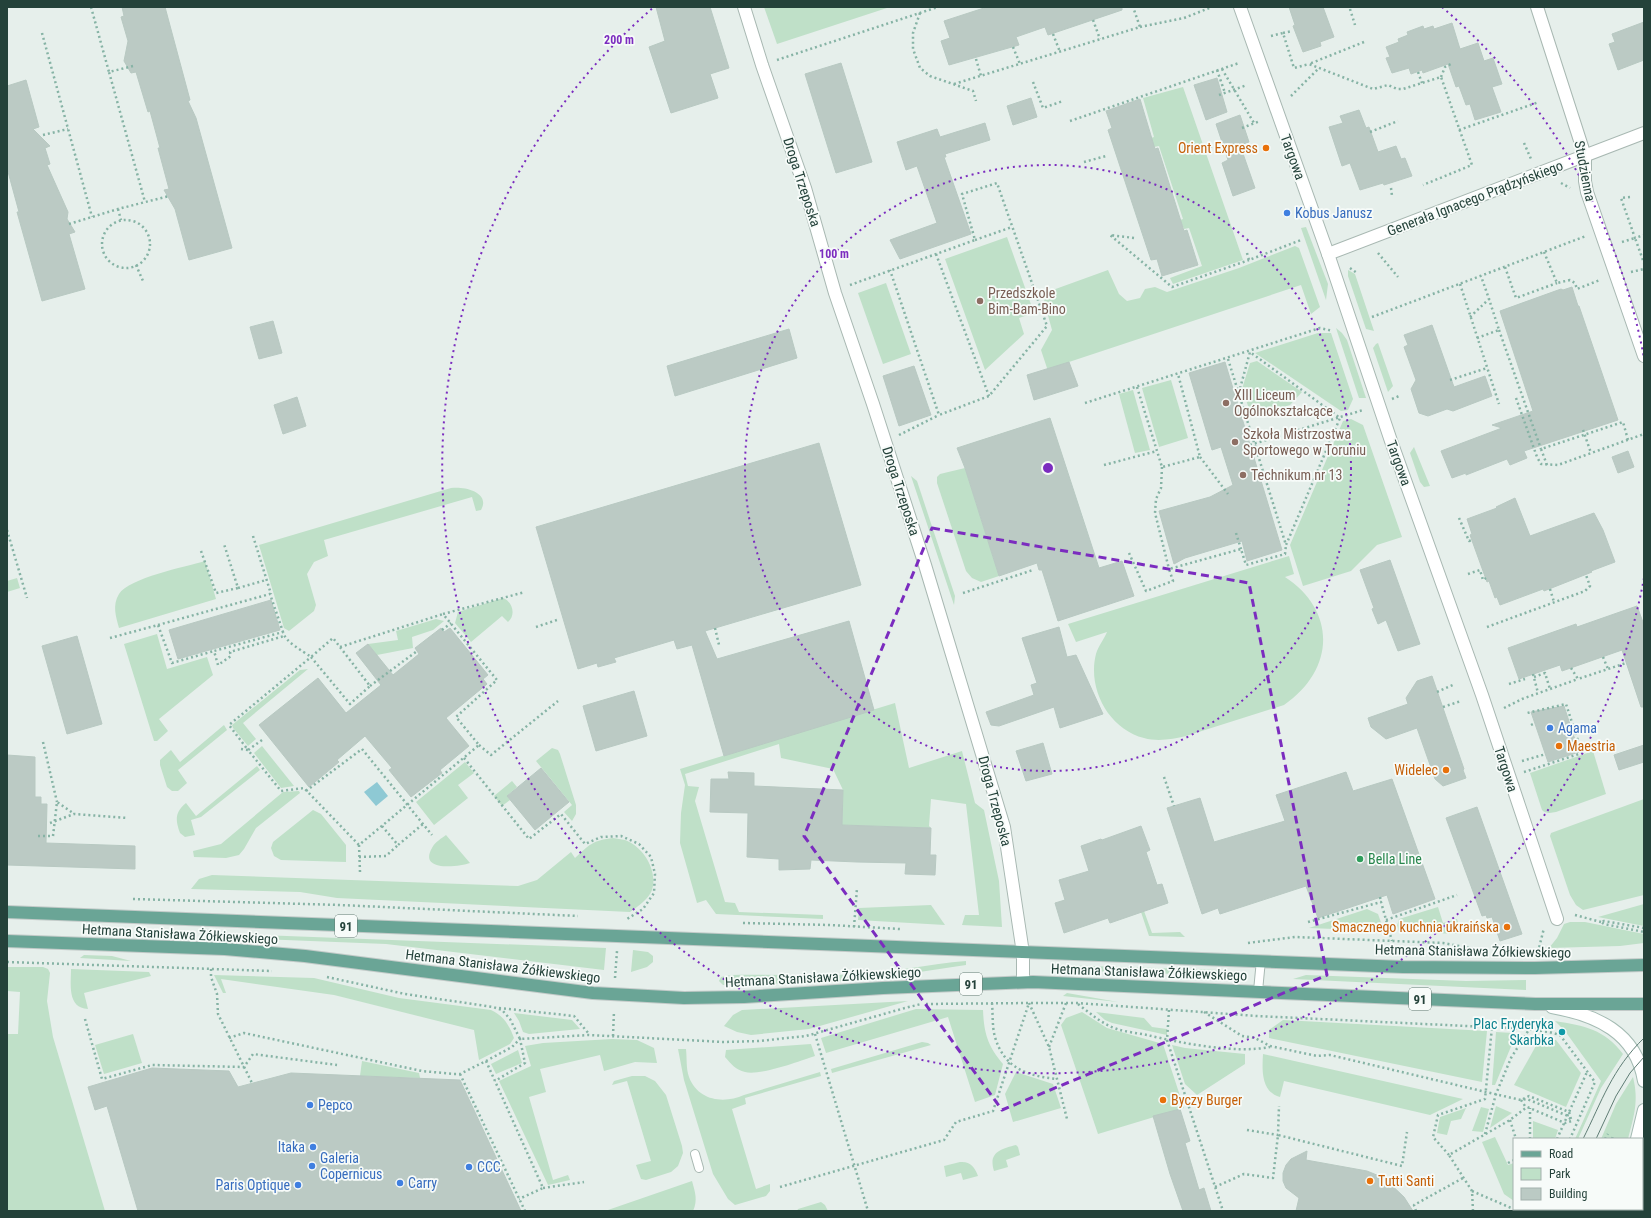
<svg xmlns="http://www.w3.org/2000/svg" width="1651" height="1218" font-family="'Roboto Condensed',sans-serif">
<rect width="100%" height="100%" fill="#e6efeb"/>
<g fill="#bfe0c8">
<polygon points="764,7 890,7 777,44"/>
<polygon points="1183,87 1243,260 1173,284 1170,278 1202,266 1189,228 1184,229 1180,220 1183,219 1159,146 1154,147 1151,138 1154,137 1143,98"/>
<polygon points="1306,227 1328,284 1326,300 1301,228"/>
<polygon points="1007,237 1034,313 1019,318 1024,334 985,370 945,259"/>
<polygon points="1295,246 1299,248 1320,307 1311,314 1301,285 1069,362 1048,371 1041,350 1052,330 1044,301 1050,291 1108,270 1119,294 1127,301 1140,298 1145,289 1155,287 1167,292 1239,268"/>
<polygon points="1348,270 1355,274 1374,331 1366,329 1348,276"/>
<polygon points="886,283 911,354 883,364 858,293"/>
<polygon points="1336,328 1342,333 1347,340 1366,398 1359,398"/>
<polygon points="1318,333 1331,333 1353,399 1348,410 1341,411 1255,353"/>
<polygon points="1378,343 1393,386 1388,392 1373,348 1376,344"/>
<polygon points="1257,361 1302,392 1290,405 1256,415 1251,414 1242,389 1250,363"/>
<polygon points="1171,380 1188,438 1159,447 1142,388"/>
<polygon points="1133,390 1150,450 1135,453 1119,394"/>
<polygon points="1351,419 1363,425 1402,537 1377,545 1351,571 1303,586 1290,545 1343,421"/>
<polygon points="1414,447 1430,486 1424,487 1420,482 1410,453"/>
<polygon points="965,468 999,576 981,582 972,578 966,571 937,483 937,477 940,474"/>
<polygon points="911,476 917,481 955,596 954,605"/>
<path d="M451,488C464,486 491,492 481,510L476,511L472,497L324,540L328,556L314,562L307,574L316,605L314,611L289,631L284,628L259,545Z"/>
<path d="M1289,556L1294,574L1285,577C1337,611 1335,670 1284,705L1186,736C1173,739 1158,742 1144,738C1109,729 1087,689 1096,654C1098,647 1104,639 1107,632L1076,642L1068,624Z"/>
<path d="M205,561L216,599L119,628C116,617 112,605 119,594C129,578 185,567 205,561Z"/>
<polygon points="17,578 20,588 7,592 7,581"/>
<path d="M503,598C513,602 516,615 508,622L502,616L471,642L455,623L458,612Z"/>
<polygon points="436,619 444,621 433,630 412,637 413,648 377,655 368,644 398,640 396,631"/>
<polygon points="157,634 167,669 207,657 213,675 159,719 168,731 157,741 154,741 124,644"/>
<polygon points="308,669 243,723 256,739 248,746 233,728 232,725 300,670"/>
<polygon points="895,703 909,768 962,751 975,803 984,810 999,881 1002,927 962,925 965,915 979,915 966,804 931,799 929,826 931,828 842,825 843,790 833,769 781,758 779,744 685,774 688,786 699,787 695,801 725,902 735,903 739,912 823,915 823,919 716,914 706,900 697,903 680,843 681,813 685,785 680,769"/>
<polygon points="224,725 227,730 178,770 187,783 178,791 172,791 167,787 160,765 160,760 171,750 180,762"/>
<polygon points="262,746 294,786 281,788 254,753"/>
<polygon points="552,748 558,750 560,754 576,805 576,814 572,821 564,812 572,805 536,761"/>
<path d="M1593,751L1606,794L1556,812C1551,813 1546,814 1542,810L1530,773Z"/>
<polygon points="465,762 474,773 458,785 468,798 434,825 416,802"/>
<path d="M257,766L260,770L201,817L191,820L195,835L185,837L180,833C175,820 175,812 186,803L196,816Z"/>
<polygon points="512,781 517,787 507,796 510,800 502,806 494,796"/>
<polygon points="299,791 300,793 256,828 244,849 239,855 226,858 194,857 193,851 221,844 283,792"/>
<polygon points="1644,799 1644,895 1583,910 1576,905 1570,895 1550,836 1551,833"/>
<polygon points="313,810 321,814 346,845 346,862 281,860 274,856 271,848 273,842"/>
<path d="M446,835L470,863C459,867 418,872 432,848C435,842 442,838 446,835Z"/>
<path d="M613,838C617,839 621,839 625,840C644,847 658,871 652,890C649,899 637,907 630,912L337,898L300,892L191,889L199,879L212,875L518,886L537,880L571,852L575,858C589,845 593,840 613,838Z"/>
<polygon points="1644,904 1644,926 1598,917"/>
<polygon points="931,905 945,925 858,920 859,908"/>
<polygon points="1438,907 1443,923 1457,919 1462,934 1399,932 1397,926 1399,919"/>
<polygon points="1367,909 1378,914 1384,931 1309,928"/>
<polygon points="1144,911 1152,933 1180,932 1185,937 1149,936 1141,912"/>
<polygon points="1570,922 1585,922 1644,934 1644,943 1620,946 1549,948 1557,938 1564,924"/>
<polygon points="206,933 606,948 604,970 386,944 206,937"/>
<polygon points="633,950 648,952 653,956 653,962 647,967 631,972"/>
<polygon points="84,955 112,956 131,961 80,958"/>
<path d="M966,961V965L873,979L827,982L723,985L719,981L721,977L731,975C773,974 815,977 857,974C894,972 929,964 966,961Z"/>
<polygon points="1059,965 1218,970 1228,973 1231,976 1060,970"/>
<polygon points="7,967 43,967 48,969 50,973 47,1001 53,1037 105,1211 7,1211 7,1034 18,1034 20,992 7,991"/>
<path d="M71,969L149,972L151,976L84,993L88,1009C67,1008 71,984 71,969Z"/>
<path d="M214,975L314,978L399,998L491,1010C504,1016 509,1025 514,1038L510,1044L479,1060L474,1030L334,995L221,979L226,993H223Z"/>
<polygon points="1306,975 1466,981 1526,980 1526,990 1293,979"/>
<polygon points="1067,993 1118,1002 1063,996"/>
<polygon points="908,1001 809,1029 751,1035 737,1032 724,1026 733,1015 742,1010"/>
<path d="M916,1009L983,1010C984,1034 988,1046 1003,1064L995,1095L975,1102L948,1017L826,1053L821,1038Z"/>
<polygon points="1082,1012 1107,1028 1163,1044 1184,1108 1098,1134 1061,1025 1066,1018"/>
<polygon points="1096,1012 1144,1018 1152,1027 1167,1029 1167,1035 1112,1023 1105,1020"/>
<polygon points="514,1013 572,1020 580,1029 529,1034 523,1032 519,1021"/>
<polygon points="1283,1020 1487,1031 1482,1082 1269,1038 1269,1030"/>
<path d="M1555,1021C1585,1026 1604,1029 1623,1054L1601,1088L1578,1139H1575L1601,1081L1565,1031Z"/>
<polygon points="1496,1032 1513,1033 1515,1037 1495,1085 1492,1085"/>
<polygon points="133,1034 142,1063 104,1074 95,1045"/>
<polygon points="612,1039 637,1040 654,1048 657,1063 635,1062 604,1071 600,1055 540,1069 546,1092 529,1097 553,1180 568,1175 570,1180 548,1185 499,1081 531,1066 525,1046 543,1043"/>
<polygon points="1544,1039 1556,1040 1581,1073 1566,1107 1514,1085 1537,1044"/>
<polygon points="922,1042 928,1043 931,1045 832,1073 831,1069"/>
<path d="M811,1044L815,1056C800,1061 760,1076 745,1072C736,1070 731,1064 725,1057L726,1050Z"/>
<polygon points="1172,1045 1185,1048 1245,1054 1245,1064 1197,1095 1185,1084"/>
<path d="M678,1049H686C687,1058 686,1069 689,1077C698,1101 724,1104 744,1095L820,1072L821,1076L745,1098L746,1104L732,1109L756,1189L770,1184V1191L766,1196L735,1205L728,1199L713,1174L684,1080Z"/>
<polygon points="518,1050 522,1063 496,1074 491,1064"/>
<path d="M1263,1054L1463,1099L1430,1115L1284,1081L1280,1097C1261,1092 1262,1070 1263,1054Z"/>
<polygon points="362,1061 419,1073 420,1078 360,1076"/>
<polygon points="1016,1072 1053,1084 1061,1108 1013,1122 1005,1094"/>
<polygon points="632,1076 645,1076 655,1081 666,1095 682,1146 683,1153 678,1166 671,1172 646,1180 641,1179 636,1165 651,1161 627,1081 612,1085 614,1081"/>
<path d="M1633,1077C1639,1101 1634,1116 1628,1139H1601L1616,1104Z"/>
<polygon points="1496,1106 1512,1113 1490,1128"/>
<polygon points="1481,1107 1489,1109 1483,1132 1472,1131"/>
<polygon points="1466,1108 1461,1119 1451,1121 1447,1135 1437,1133 1440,1117"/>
<polygon points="1533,1121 1558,1130 1555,1139 1533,1139"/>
<polygon points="1495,1137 1508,1165 1514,1163 1514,1201 1504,1194 1482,1142"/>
<path d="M1016,1145L1018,1147L1020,1155L1006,1160L1008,1167L994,1171C988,1152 1001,1149 1016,1145Z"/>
<path d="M960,1162C970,1161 975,1167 978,1176L963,1180L961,1173L946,1177L944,1166Z"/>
<path d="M692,1181C695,1192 698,1200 693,1211H605Z"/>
<polygon points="821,1202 825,1205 828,1211 812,1211 811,1210 797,1211 798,1209"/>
</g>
<polygon fill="#8ec9d4" points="377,782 388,796 376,806 364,792"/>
<g fill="#bbcac4" stroke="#b8c9c2">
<polygon points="122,7 165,7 190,100 188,101 196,118 232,248 189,260 175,209 164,190 169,189 158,148 160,148 150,111 148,112 136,72 131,73 124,61 128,41 121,17 124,16"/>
<polygon points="656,7 710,7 729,68 710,74 718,98 671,113 649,47 665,41"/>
<polygon points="987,7 1122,7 1122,10 1048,35 1045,27 1016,37 1019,45 949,65 941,41 950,38 944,21"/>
<polygon points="1289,7 1323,7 1334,37 1320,42 1321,46 1303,52 1293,26 1295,25"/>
<polygon points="1644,22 1644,60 1618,70 1609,44 1615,42 1612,34"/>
<polygon points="1452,23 1460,49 1478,43 1484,61 1493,58 1502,84 1492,87 1501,112 1475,120 1470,104 1466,105 1459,86 1456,87 1448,64 1423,73 1422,70 1411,74 1409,68 1392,73 1386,58 1390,57 1386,47 1399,42 1398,39 1408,35 1407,32 1423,26 1424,29 1433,26 1434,29"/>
<polygon points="841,63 872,162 836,173 805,74"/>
<polygon points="1217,78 1227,112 1206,120 1194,85"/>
<polygon points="26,80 39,127 33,129 50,146 45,148 50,164 47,165 68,212 67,219 75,232 69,234 85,289 42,301 17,212 19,212 7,168 7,86"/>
<polygon points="1031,98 1037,117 1013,125 1007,106"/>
<polygon points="1140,99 1155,149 1158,148 1184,231 1187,230 1198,265 1162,276 1157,259 1151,260 1108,130 1112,128 1106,111"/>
<polygon points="1359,110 1366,128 1369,127 1378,152 1396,146 1401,159 1405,158 1412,176 1384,185 1383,183 1360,190 1350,163 1342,166 1329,127 1343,123 1340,116"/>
<polygon points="1240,115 1249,142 1240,145 1255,188 1233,196 1222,163 1228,160 1216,124"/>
<polygon points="985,123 990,140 945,154 946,157 944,157 971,234 900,259 890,240 937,223 917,166 906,170 897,142 937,129 940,137"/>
<polygon points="1572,287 1578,306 1579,306 1618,420 1524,451 1527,458 1510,465 1507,459 1466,475 1466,473 1452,478 1441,451 1502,428 1492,425 1533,411 1500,311 1561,289 1563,290"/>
<polygon points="273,321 282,353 259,359 250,327"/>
<polygon points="1432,325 1454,387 1485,376 1492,396 1453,411 1447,409 1428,416 1419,413 1411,389 1416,380 1404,347 1408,345 1404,335"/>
<polygon points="789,329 797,358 675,396 667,366"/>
<polygon points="1069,362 1078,386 1034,400 1027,375"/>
<polygon points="1225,362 1282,550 1247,561 1242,541 1185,558 1174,564 1159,511 1210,497 1233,485 1221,447 1212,450 1189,373"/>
<polygon points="914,366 931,415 899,426 883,376"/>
<polygon points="297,397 306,426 283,434 274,405"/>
<polygon points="1050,418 1099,568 1122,561 1134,596 1058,621 1042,570 1039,570 1037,563 999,576 965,468 957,448"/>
<polygon points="819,443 861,585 705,631 717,659 849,621 874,710 724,756 692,645 677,649 674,640 614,658 616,662 598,667 597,663 578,669 536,527"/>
<polygon points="1628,451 1634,467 1618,473 1612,457"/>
<polygon points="1515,498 1530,536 1594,513 1603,530 1615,562 1591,571 1592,572 1544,591 1543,589 1500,605 1497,597 1495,598 1489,581 1487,582 1470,535 1472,534 1467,519 1497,508 1496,507"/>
<polygon points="1390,560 1420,644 1398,651 1386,620 1378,624 1372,609 1374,608 1360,570"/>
<polygon points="271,600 280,630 178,659 169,630"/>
<polygon points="1637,606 1644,625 1644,707 1641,707 1622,650 1562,671 1560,665 1519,679 1508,648 1576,624 1577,627"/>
<polygon points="1059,627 1067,657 1076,655 1103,714 1060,728 1054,707 999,726 991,725 986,712 1034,695 1031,685 1037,683 1022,638"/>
<polygon points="441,628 444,632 450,628 488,675 483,679 487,684 446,718 469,746 440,770 442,773 411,797 389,770 392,768 365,736 337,760 339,762 309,787 259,725 318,678 346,713 381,685 356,653 368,644 393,675 419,654 415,648"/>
<polygon points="77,636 102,724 67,734 42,646"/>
<polygon points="1432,676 1464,769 1463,770 1466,778 1443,786 1435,779 1417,728 1386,739 1371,727 1368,718 1408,704 1406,698 1417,681"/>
<polygon points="634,691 647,736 596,751 583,706"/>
<polygon points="1564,706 1579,752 1548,762 1531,712"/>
<polygon points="1043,743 1052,774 1026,781 1016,751"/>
<polygon points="1644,745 1644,762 1619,770 1614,755"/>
<polygon points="7,755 35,757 35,797 41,797 41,804 47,804 46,843 135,846 135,869 7,865"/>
<polygon points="541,768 569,802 535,830 507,796"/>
<polygon points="728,772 754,773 754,786 843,790 842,825 931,828 930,855 936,855 935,875 905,874 906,863 857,862 811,860 810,869 779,870 779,859 747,857 748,813 710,812 711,779 729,779"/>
<polygon points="1346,772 1353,791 1392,779 1435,899 1393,914 1387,895 1318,918 1306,886 1220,914 1218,908 1202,914 1167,808 1200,798 1214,842 1285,821 1276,795"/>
<polygon points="1477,807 1522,934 1500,941 1492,917 1487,918 1486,915 1482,916 1446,818"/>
<polygon points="1141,826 1150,850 1146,852 1157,885 1162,884 1168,903 1110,923 1108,918 1064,933 1055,903 1065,900 1059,880 1089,871 1081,846 1101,839 1102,840"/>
<polygon points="152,1068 229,1071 238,1087 291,1073 460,1080 521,1211 138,1211 107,1106 95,1110 88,1087"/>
<polygon points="1180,1109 1190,1141 1185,1143 1199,1190 1204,1188 1211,1211 1183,1211 1170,1174 1153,1116"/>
<polygon points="1307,1151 1306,1160 1367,1171 1384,1178 1404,1197 1413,1211 1296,1211 1299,1198 1286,1188 1283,1181 1283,1173 1286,1165 1291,1159"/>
</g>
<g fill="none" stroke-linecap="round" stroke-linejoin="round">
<g stroke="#a8b8b2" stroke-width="10">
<g id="lane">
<polyline points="1258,991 1261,960"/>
<polyline points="695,1154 699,1168"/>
</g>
</g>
<g stroke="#a8b8b2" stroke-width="14">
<g id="street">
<polyline points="744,7 762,65 805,188 835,293 873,404 925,565 1004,827 1023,953 1023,982"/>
<polyline points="1240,7 1328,254 1391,441 1482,695 1557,919"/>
<polyline points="1537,7 1585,156 1585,181 1587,192 1644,356"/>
<polyline points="1328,254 1644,133"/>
</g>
</g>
<g stroke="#a4bbb3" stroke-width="14">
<g id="secondary">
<path d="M1552,1007C1596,1015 1636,1032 1644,1081"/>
<polyline points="1637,1139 1644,1110"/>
<polyline points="1642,1188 1644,1185"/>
<polyline points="1627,1211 1628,1209"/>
</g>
</g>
<g stroke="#c2cac8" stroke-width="14">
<g id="primary">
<polyline points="7,912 1403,967 1535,968 1644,965"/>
<polyline points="7,941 225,949 305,956 593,993 684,998 744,997 883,988 1033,982 1535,1004 1644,1004"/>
</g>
</g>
<g stroke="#86b3a5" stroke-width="2.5" stroke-dasharray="2 3" stroke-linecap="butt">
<polyline points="91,7 109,72"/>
<polyline points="1350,9 1355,25"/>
<polyline points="920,13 913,33 913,49 920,68 930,76 973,91 976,101"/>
<polyline points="1093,20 1100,39"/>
<polyline points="1140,27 1184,18 1212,7"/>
<polyline points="42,33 92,217"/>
<polyline points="1283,33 1292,31"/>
<polyline points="1053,34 1060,52"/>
<polyline points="1271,36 1283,33 1294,68 1309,64"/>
<polyline points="1364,42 1309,64 1373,89 1388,85 1397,89 1403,89 1441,77 1472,165 1423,185"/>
<polyline points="1013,47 1020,64"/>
<polyline points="976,59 981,76"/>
<polyline points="777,60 938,7"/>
<polyline points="133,66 109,72 145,202"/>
<polyline points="1222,69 1254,123"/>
<polyline points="1217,70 1225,93"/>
<polyline points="1418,72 1422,83"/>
<polyline points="1441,77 1445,67 1451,64"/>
<polyline points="1033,82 1043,108 1063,101"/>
<polyline points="954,84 1140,27 1133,7"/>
<polyline points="1219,95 1247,85"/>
<polyline points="1291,96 1319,68"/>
<polyline points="1070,121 1239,63"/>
<polyline points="1242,128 1260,121"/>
<polyline points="1459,130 1539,102"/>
<polyline points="1370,132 1398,121"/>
<polyline points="43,135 68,129"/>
<polyline points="1524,143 1531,159"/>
<polyline points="1210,147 1218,145"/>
<polyline points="1084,162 1106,156"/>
<polyline points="1561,183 1570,188"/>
<polyline points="1391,188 1392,196"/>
<polyline points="1630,197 1621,198 1635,238 1644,235"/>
<polyline points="118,209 121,220"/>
<circle cx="126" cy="244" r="24"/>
<polyline points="69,224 118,209 169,196"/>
<polyline points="1134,238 1110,235 1172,287 1249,260"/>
<polyline points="975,240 1012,227"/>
<polyline points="1622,242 1635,238 1644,263"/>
<polyline points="1544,252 1557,283 1570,280 1575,283 1577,289 1600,280"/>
<polyline points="1247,253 1249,260 1301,240"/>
<polyline points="1378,253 1398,277"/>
<polyline points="936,254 989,396"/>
<polyline points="136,265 143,281"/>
<polyline points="1505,267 1516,298 1557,283"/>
<polyline points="1350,268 1357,273"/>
<polyline points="1631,272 1644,269"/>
<polyline points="1460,284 1499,404"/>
<polyline points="850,285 975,240 962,194 997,183 1047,326 989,396 939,415 890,270"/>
<polyline points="1372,317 1586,236"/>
<polyline points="1470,317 1489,299 1481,276"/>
<polyline points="1499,330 1541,449"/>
<polyline points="1477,338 1499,330 1489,299"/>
<polyline points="1228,359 1286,545 1340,418 1250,352 1239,392"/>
<polyline points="1450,380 1487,368"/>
<polyline points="1137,387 1162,467 1200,457 1178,374"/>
<polyline points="1516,398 1537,457 1541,464 1558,465 1644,434"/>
<polyline points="1392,399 1399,396"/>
<polyline points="1085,403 1320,328 1333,331"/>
<polyline points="1583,430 1591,453"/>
<polyline points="899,435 939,415"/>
<polyline points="1250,445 1363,410"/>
<polyline points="1200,457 1228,494"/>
<polyline points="1104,465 1157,451"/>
<polyline points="1547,465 1541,449 1623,422 1628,440"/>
<polyline points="1162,467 1161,488 1156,499 1155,513 1169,569"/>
<polyline points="1459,518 1469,541 1472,540"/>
<polyline points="7,530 27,598"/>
<polyline points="1236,533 1241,549"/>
<polyline points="253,536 271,594"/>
<polyline points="201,551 216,593 238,588 224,544"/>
<polyline points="1129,553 1146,591 1173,581 1169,569 1241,549 1246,565 1285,554 1286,545"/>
<polyline points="1468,574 1480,570 1483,580 1486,578"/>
<polyline points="238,588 266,580"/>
<polyline points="1550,589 1554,602"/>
<polyline points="963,593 1033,570"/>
<polyline points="158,625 270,594 283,632"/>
<polyline points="536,627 557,620"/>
<polyline points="1487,627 1585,591 1590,586 1586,575"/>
<polyline points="715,628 719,645"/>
<polyline points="442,630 451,623"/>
<polyline points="110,638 158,625 172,663 214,651"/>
<polyline points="340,647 443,614"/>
<polyline points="1603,657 1608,669"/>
<polyline points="1571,668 1578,679 1626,663"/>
<polyline points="1533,674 1538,693"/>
<polyline points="1534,677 1545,673 1550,689"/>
<polyline points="1509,684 1525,679"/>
<polyline points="370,686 417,651"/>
<polyline points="1437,692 1455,684"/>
<polyline points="1443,707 1461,701"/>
<polyline points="1504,708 1522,699 1578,679"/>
<polyline points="1531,725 1535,723"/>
<polyline points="262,740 248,750 281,791 304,788 359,845"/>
<polyline points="43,742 57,802"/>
<polyline points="479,745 491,755 558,701"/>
<path d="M241,749L248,750L229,725L311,657L350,704L370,686L333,638L311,657C303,651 285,642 283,632L214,651L218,665L231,656L230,652L284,636"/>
<polyline points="464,758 529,839 561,814 585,844 601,837 621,836 639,844 651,857 655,874 654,893 643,909 627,919"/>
<polyline points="1522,761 1546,754"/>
<polyline points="1524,772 1582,753 1566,704 1527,713"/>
<polyline points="1164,777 1174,806"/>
<polyline points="306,791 362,749 432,835"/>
<polyline points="50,823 74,814 128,818"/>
<polyline points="382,826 398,845 423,824"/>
<polyline points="38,836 53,836 57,802 73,813"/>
<polyline points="359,857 386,856 398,845"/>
<polyline points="360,872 359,845 479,745 456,717 497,680 443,614 525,592"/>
<polyline points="1380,897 1381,902"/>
<polyline points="133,899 340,905 578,916"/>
<polyline points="1575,915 1601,922"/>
<polyline points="1386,920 1457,895"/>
<polyline points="1308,922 1381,902 1392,941"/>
<polyline points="743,923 830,925 900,929"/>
<polyline points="854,927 857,888"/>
<polyline points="1644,928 1604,921 1601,922 1604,924 1644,932"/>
<polyline points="1248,943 1295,937 1443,943 1480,950"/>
<polyline points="1538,952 1544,928"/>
<polyline points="7,962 272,971"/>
<polyline points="211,969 211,977 217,994 218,1014 252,1083"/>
<polyline points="327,977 405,994 493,1007 502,1010 510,1019 520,1039 589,1035 724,1042 759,1041 806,1036 905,1008 921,1004"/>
<polyline points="615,978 617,951"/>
<path d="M992,1003C993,1014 992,1027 995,1037C1004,1068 1027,1076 1057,1079"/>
<polyline points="1029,1003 1049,1047 1067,1119"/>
<polyline points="926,1004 1029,1003 1077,1003 1257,1016 1529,1029 1549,1032 1560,1035 1595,1082 1570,1139"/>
<path d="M1078,1004C1091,1014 1102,1024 1117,1029C1126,1032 1137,1033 1147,1035C1181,1043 1235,1054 1270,1047"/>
<polyline points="499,1008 574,1016 589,1034"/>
<polyline points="1169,1010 1167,1040 1223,1211"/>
<polyline points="1204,1012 1242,1036 1255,1038 1270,1046 1317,1056 1330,1055 1486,1092 1521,1100 1527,1099 1568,1116 1572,1121"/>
<polyline points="85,1019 102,1079 152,1065 244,1067 253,1054 337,1065"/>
<polyline points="815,1034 868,1211"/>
<polyline points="613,1036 614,1011"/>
<polyline points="229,1038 244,1033 422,1071 454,1074 460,1074 486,1061 512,1047 520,1039 525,1063 495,1081"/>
<polyline points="1049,1047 1066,1003"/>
<polyline points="486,1061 543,1188 519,1199"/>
<polyline points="460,1074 525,1211"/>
<polyline points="1523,1099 1529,1096 1569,1112 1571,1119"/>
<polyline points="1521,1100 1525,1106 1546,1115 1565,1123 1572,1121"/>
<polyline points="1510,1120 1516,1139"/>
<polyline points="1247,1130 1278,1135 1279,1106"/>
<polyline points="1485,1134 1496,1094 1511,1058 1535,1020"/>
<polyline points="1530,1139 1530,1108"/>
<polyline points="1557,1139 1587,1072"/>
<polyline points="1605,1139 1608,1134"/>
<polyline points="1612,1139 1613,1136"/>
<polyline points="1449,1155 1433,1137 1438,1115 1485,1099 1492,1027"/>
<polyline points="1508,1163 1514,1160"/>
<polyline points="780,1187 944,1140 956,1122 993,1111 1029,1003"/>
<polyline points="1215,1187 1244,1174 1273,1178 1278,1135 1402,1166 1407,1132"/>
<polyline points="543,1188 584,1182"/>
<polyline points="1472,1191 1518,1211"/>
<polyline points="1416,1211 1414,1205 1463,1178"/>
<polyline points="1473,1211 1472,1191 1449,1155 1510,1120 1527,1107"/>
<polyline points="1530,1211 1530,1209"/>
<polyline points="1539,1211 1540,1209"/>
<polyline points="1572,1211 1573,1209"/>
<polyline points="1593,1211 1594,1209"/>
</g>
<use href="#lane" stroke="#fff" stroke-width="8"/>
<use href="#street" stroke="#fff" stroke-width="12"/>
<use href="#secondary" stroke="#fff" stroke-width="12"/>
<use href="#primary" stroke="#6aa596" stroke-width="12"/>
<g stroke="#5f7d75" stroke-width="1">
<path d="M1583,1139C1602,1101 1612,1069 1644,1038"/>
<polyline points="1596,1139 1616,1096 1630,1073 1644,1057"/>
<polyline points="1550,1211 1551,1209"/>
<polyline points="1564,1211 1565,1209"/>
</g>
</g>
<path fill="none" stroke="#7b2cbf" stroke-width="3" stroke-dasharray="8 5" stroke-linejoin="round" d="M932,528L1249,583L1327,975L1002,1110L804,836Z"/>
<g fill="none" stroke="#7b2cbf" stroke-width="2" stroke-dasharray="2 4">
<circle cx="1048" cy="468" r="303"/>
<path d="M1644 578A606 606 0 1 1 654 7M1442 7A606 606 0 0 1 1644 358"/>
</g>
<g fill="#e8710a" stroke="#f7fbf9" stroke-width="1.5">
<circle cx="1266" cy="148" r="4"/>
<circle cx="1559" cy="746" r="4"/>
<circle cx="1446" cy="770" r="4"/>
<circle cx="1507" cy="927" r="4"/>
<circle cx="1163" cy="1100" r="4"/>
<circle cx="1370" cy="1181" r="4"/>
</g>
<g fill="#3f7fe0" stroke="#f7fbf9" stroke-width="1.5">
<circle cx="1287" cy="213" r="4"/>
<circle cx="1550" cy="728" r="4"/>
<circle cx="310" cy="1105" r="4"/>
<circle cx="313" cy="1147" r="4"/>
<circle cx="312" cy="1166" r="4"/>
<circle cx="469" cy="1167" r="4"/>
<circle cx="400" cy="1183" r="4"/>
<circle cx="298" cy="1185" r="4"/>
</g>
<g fill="#8d6e63" stroke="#f7fbf9" stroke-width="1.5">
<circle cx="980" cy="301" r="4"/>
<circle cx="1226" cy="403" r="4"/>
<circle cx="1235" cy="442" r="4"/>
<circle cx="1243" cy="475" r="4"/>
</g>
<circle fill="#2e9e5b" stroke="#f7fbf9" stroke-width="1.5" cx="1360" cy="859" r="4"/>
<circle fill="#0f9aa8" stroke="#f7fbf9" stroke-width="1.5" cx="1562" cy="1032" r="4"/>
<g text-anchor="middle" stroke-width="3.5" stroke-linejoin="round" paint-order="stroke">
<g fill="#f7fbf9" stroke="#637a73" stroke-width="1">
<rect x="335" y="915" width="22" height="22" rx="3"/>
<rect x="960" y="973" width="22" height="22" rx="3"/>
<rect x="1409" y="988" width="22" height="22" rx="3"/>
</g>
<g font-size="13" font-weight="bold" fill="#24423a">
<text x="346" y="931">91</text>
<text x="971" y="989">91</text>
<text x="1420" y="1004">91</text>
</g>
<g font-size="14" fill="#c56008" stroke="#f7fbf9" text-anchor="end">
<text x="1258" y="153">Orient Express</text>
<text x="1567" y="751" text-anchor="start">Maestria</text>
<text x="1438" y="775">Widelec</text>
<text x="1499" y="932">Smacznego kuchnia ukraińska</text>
<text x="1171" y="1105" text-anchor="start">Byczy Burger</text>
<text x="1378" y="1186" text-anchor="start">Tutti Santi</text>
</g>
<g font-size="14" fill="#24423a" stroke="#f7fbf9">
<text transform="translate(1293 157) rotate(70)" y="5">Targowa</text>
<text transform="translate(1585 171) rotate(79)" y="5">Studzienna</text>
<text transform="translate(802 182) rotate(72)" y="5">Droga Trzeposka</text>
<text transform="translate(1475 198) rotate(-21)" y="5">Generała Ignacego Prądzyńskiego</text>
<text transform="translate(1399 463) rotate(70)" y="5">Targowa</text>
<text transform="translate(901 491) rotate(72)" y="5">Droga Trzeposka</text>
<text transform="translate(1506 769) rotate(72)" y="5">Targowa</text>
<text transform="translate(995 801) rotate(75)" y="5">Droga Trzeposka</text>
<text transform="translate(180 934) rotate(3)" y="5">Hetmana Stanisława Żółkiewskiego</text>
<text transform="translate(1473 951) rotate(1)" y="5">Hetmana Stanisława Żółkiewskiego</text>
<text transform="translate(503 966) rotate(7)" y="5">Hetmana Stanisława Żółkiewskiego</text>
<text transform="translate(1149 972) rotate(2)" y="5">Hetmana Stanisława Żółkiewskiego</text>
<text transform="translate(823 977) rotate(-3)" y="5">Hetmana Stanisława Żółkiewskiego</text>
</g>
<g font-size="14" fill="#366cbe" stroke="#f7fbf9" text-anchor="start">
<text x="1295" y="218">Kobus Janusz</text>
<text x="1558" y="733">Agama</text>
<text x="318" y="1110">Pepco</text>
<text x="305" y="1152" text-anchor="end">Itaka</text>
<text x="320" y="1163">Galeria<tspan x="320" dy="16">Copernicus</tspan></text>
<text x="477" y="1172">CCC</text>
<text x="408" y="1188">Carry</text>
<text x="290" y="1190" text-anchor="end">Paris Optique</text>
</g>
<g font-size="14" fill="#785e54" stroke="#f7fbf9" text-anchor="start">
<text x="988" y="298">Przedszkole<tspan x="988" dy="16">Bim-Bam-Bino</tspan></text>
<text x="1234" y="400">XIII Liceum<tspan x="1234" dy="16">Ogólnokształcące</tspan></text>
<text x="1243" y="439">Szkoła Mistrzostwa<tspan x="1243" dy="16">Sportowego w Toruniu</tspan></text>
<text x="1251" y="480">Technikum nr 13</text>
</g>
<g font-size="14" fill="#27864d" stroke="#f7fbf9" text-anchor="start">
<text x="1368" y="864">Bella Line</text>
</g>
<g font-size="14" fill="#0d838f" stroke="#f7fbf9" text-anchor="end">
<text x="1554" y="1029">Plac Fryderyka<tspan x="1554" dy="16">Skarbka</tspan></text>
</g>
</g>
<circle cx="1048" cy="468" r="6" fill="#7b2cbf" stroke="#f7fbf9" stroke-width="2"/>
<g font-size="12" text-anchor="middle" font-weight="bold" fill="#7b2cbf" stroke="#f7fbf9" stroke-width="3.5" stroke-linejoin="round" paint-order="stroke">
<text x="619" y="44">200 m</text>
<text x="834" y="258">100 m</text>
</g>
<rect width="1651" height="1218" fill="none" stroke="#24423a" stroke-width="16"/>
<rect x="1513" y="1138" width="130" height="72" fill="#f7fbf9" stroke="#a3b1ad"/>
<rect x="1521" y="1151" width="20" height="6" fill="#6aa596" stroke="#a3b1ad"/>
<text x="1549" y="1158" font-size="12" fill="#24423a">Road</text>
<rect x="1521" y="1168" width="20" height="12" fill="#bfe0c8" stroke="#a3b1ad"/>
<text x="1549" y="1178" font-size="12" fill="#24423a">Park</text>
<rect x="1521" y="1188" width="20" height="12" fill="#bbcac4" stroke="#a3b1ad"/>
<text x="1549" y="1198" font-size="12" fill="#24423a">Building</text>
</svg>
